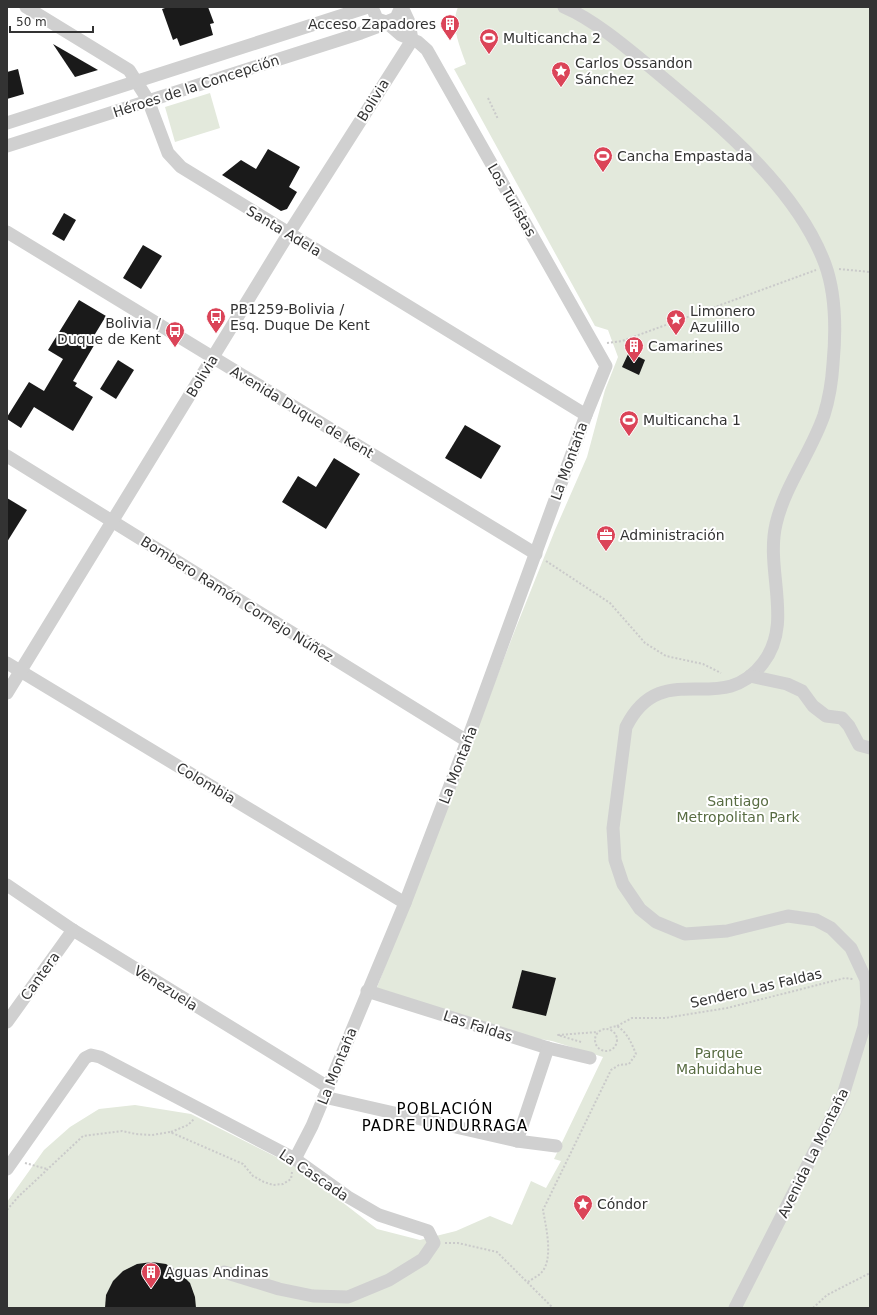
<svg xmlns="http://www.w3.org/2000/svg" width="877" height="1315" font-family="'DejaVu Sans',sans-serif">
<rect width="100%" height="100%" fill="#fff"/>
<g fill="#e3e9dc">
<path d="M458,7H870V1308H7V1202L44,1150L70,1127L99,1109L135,1105L191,1114L298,1168L377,1229L420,1240L456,1231L490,1216L512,1225L531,1181L546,1188L561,1161L554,1159L603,1057L552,1041L522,1036L376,990L515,630L555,530L587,457L605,390L618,357L608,330L595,326L454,69L466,64C460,46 450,26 458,7Z"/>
<polygon points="210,93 220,128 175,142 165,107"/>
</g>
<g fill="#1a1a1a">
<polygon points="168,7 208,7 214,23 210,24 213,35 180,46 177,38 173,40 162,9"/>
<polygon points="53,44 98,70 75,77"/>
<polygon points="18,69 24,94 7,99 7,72"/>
<polygon points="268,149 300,167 289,187 297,192 287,209 281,211 222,175 241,160 256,169"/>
<polygon points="64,213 76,220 64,241 52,234"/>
<polygon points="143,245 162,256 141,289 123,278"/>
<polygon points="79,300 106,316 92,339 96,342 73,381 77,383 75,386 93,397 73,431 34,407 21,428 7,419 7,417 29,382 44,391 63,359 48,350"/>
<polygon points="629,352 645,360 639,375 622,367"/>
<polygon points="118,360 134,370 116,399 100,389"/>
<polygon points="465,425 501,446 481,479 445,458"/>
<polygon points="334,458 360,474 326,529 282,502 298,476 316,487"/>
<polygon points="7,498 27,510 7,542"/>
<polygon points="522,970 556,978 546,1016 512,1008"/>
<polygon points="152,1262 166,1264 179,1272 190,1283 195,1297 196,1308 105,1308 106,1295 113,1281 123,1271 137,1264"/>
</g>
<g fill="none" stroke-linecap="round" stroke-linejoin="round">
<g stroke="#cacaca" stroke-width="2" stroke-dasharray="2 2" stroke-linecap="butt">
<polyline points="488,98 498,119"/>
<polyline points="839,269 870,272"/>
<polyline points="607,343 622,341 816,270"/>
<polyline points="546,561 610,603 645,643 666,656 703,664 721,673"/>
<polyline points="617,1026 632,1018 665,1018 727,1008 845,978 853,979"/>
<circle cx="606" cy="1040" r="11"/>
<polyline points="581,1042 558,1035 598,1032"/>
<polyline points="171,1132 188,1125 194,1119"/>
<polyline points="25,1163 47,1169"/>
<polyline points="7,1210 18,1197 83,1136 122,1131 136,1134 152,1135 170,1132 243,1164 253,1176 264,1182 273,1185 283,1184 291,1179 292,1172"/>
<polyline points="445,1243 458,1243 497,1252 553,1308"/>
<path d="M528,1282C532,1279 538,1276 541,1273C554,1260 546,1227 543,1210L611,1070L619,1065L629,1064L636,1054C632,1044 627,1032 617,1026L608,1028"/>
<polyline points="813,1308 827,1295 870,1273"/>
</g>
<g stroke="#d0d0d0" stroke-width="13">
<polyline points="26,7 129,70 148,100 168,153 181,167 586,415"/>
<polyline points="372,7 377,19 386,22 396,18 401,7"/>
<polyline points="402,7 409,22 412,40"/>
<path d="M564,7C597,21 633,53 661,76C721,126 797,189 825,264C836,294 836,332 833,364C832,380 829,399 824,415C811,453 785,485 776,524C765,571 794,623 763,663C721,719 662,655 626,727L613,828L615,860L623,884L640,909L656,922L685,934L727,931L788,916L816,920L831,928L851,948L866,980L867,1003L864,1027L843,1095L735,1308"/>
<polyline points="7,123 368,7"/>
<polyline points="7,146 361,33 377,27 383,22"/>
<polyline points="7,232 536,554"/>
<polyline points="7,456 467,741"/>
<polyline points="7,663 405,903"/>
<polyline points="750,676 787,684 802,691 813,706 826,716 842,718 849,726 859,745 870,748"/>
<polyline points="7,693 289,233 412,40"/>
<polyline points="7,885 73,930 328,1087"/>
<polyline points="367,991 548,1048 590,1058"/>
<polyline points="7,1022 73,930"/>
<polyline points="324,1097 517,1141 556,1146"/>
<polyline points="517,1141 548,1048"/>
<polyline points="295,1159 312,1126 405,903 467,741 586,415 606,366 427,50 418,42 401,35 386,22"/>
<polyline points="7,1169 85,1058 91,1055 100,1057 295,1159 348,1197 379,1215 428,1231 434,1243 423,1259 389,1280 348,1297 313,1296 279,1289 224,1272"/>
</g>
</g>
<defs>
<g id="building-pin" transform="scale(1)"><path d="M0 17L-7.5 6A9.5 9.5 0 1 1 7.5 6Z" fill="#db4458" stroke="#fff"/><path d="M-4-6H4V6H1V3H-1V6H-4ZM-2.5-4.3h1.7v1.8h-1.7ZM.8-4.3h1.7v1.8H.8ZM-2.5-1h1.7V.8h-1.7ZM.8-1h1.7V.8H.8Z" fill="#fff"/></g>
<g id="stadium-pin" transform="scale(1)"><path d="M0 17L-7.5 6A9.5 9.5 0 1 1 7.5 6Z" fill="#db4458" stroke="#fff"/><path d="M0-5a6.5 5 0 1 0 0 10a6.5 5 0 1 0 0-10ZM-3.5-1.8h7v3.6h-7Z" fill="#fff"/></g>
<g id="sight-pin" transform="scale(1)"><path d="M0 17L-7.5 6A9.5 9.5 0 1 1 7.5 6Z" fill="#db4458" stroke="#fff"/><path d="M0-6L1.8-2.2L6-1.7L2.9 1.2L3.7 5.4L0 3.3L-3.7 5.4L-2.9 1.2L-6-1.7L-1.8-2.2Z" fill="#fff"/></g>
<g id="bus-pin" transform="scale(1)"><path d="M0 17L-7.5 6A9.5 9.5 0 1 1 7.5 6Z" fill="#db4458" stroke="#fff"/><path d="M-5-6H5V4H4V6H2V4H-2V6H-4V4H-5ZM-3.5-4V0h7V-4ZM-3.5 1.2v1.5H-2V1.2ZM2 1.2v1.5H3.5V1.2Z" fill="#fff"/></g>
<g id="office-pin" transform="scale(1)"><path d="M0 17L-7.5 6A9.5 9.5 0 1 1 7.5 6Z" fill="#db4458" stroke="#fff"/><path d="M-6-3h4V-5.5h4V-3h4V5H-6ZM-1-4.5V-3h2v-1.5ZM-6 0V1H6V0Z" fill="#fff"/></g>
</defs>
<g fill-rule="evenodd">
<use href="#building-pin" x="450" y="24"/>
<use href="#stadium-pin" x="489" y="38"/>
<use href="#sight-pin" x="561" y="71"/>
<use href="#stadium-pin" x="603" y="156"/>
<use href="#bus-pin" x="216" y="317"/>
<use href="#sight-pin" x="676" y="319"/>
<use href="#bus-pin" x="175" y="331"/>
<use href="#building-pin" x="634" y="346"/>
<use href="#stadium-pin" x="629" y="420"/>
<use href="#office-pin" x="606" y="535"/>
<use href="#sight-pin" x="583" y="1204"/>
<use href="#building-pin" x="151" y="1272"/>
</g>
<g text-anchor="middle" stroke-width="4" stroke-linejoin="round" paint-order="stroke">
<g font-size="14" fill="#333" stroke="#fff" text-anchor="start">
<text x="436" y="29" text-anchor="end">Acceso Zapadores</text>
<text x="503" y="43">Multicancha 2</text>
<text x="575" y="68">Carlos Ossandon<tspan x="575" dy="16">Sánchez</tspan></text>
<text x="617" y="161">Cancha Empastada</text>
<text x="230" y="314">PB1259-Bolivia /<tspan x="230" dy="16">Esq. Duque De Kent</tspan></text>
<text x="690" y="316">Limonero<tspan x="690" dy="16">Azulillo</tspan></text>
<text x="161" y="328" text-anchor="end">Bolivia /<tspan x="161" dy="16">Duque de Kent</tspan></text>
<text x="648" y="351">Camarines</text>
<text x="643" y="425">Multicancha 1</text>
<text x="620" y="540">Administración</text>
<text x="597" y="1209">Cóndor</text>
<text x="165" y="1277">Aguas Andinas</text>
</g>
<g font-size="14" fill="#333" stroke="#fff">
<text transform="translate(196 86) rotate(-18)" y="5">Héroes de la Concepción</text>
<text transform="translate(373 100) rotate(-58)" y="5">Bolivia</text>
<text transform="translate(512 200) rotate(60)" y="5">Los Turistas</text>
<text transform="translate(284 231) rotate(31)" y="5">Santa Adela</text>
<text transform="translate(202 376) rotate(-59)" y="5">Bolivia</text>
<text transform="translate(302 412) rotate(31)" y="5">Avenida Duque de Kent</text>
<text transform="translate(569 461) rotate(-70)" y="5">La Montaña</text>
<text transform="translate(237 599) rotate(32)" y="5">Bombero Ramón Cornejo Núñez</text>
<text transform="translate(458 765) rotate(-69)" y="5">La Montaña</text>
<text transform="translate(206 783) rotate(31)" y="5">Colombia</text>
<text transform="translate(40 976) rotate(-54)" y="5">Cantera</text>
<text transform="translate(166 988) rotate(32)" y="5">Venezuela</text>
<text transform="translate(756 988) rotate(-13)" y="5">Sendero Las Faldas</text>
<text transform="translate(478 1026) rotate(18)" y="5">Las Faldas</text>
<text transform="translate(337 1066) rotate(-68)" y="5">La Montaña</text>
<text transform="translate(813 1153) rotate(-64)" y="5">Avenida La Montaña</text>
<text transform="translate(314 1175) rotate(34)" y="5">La Cascada</text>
</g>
<g font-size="14" fill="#586c42" stroke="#fff">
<text x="738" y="806">Santiago<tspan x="738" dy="16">Metropolitan Park</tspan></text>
<text x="719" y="1058">Parque<tspan x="719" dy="16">Mahuidahue</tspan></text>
</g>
<g font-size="15" letter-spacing="1" fill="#000" stroke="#fff">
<text x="445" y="1114">POBLACIÓN<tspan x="445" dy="17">PADRE UNDURRAGA</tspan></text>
</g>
</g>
<rect width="877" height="1315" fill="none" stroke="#333333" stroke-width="16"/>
<path d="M10 26v6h83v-6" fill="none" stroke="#333333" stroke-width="2"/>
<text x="16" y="26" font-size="12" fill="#333333" stroke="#ffffff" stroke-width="3" paint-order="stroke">50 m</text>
</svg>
